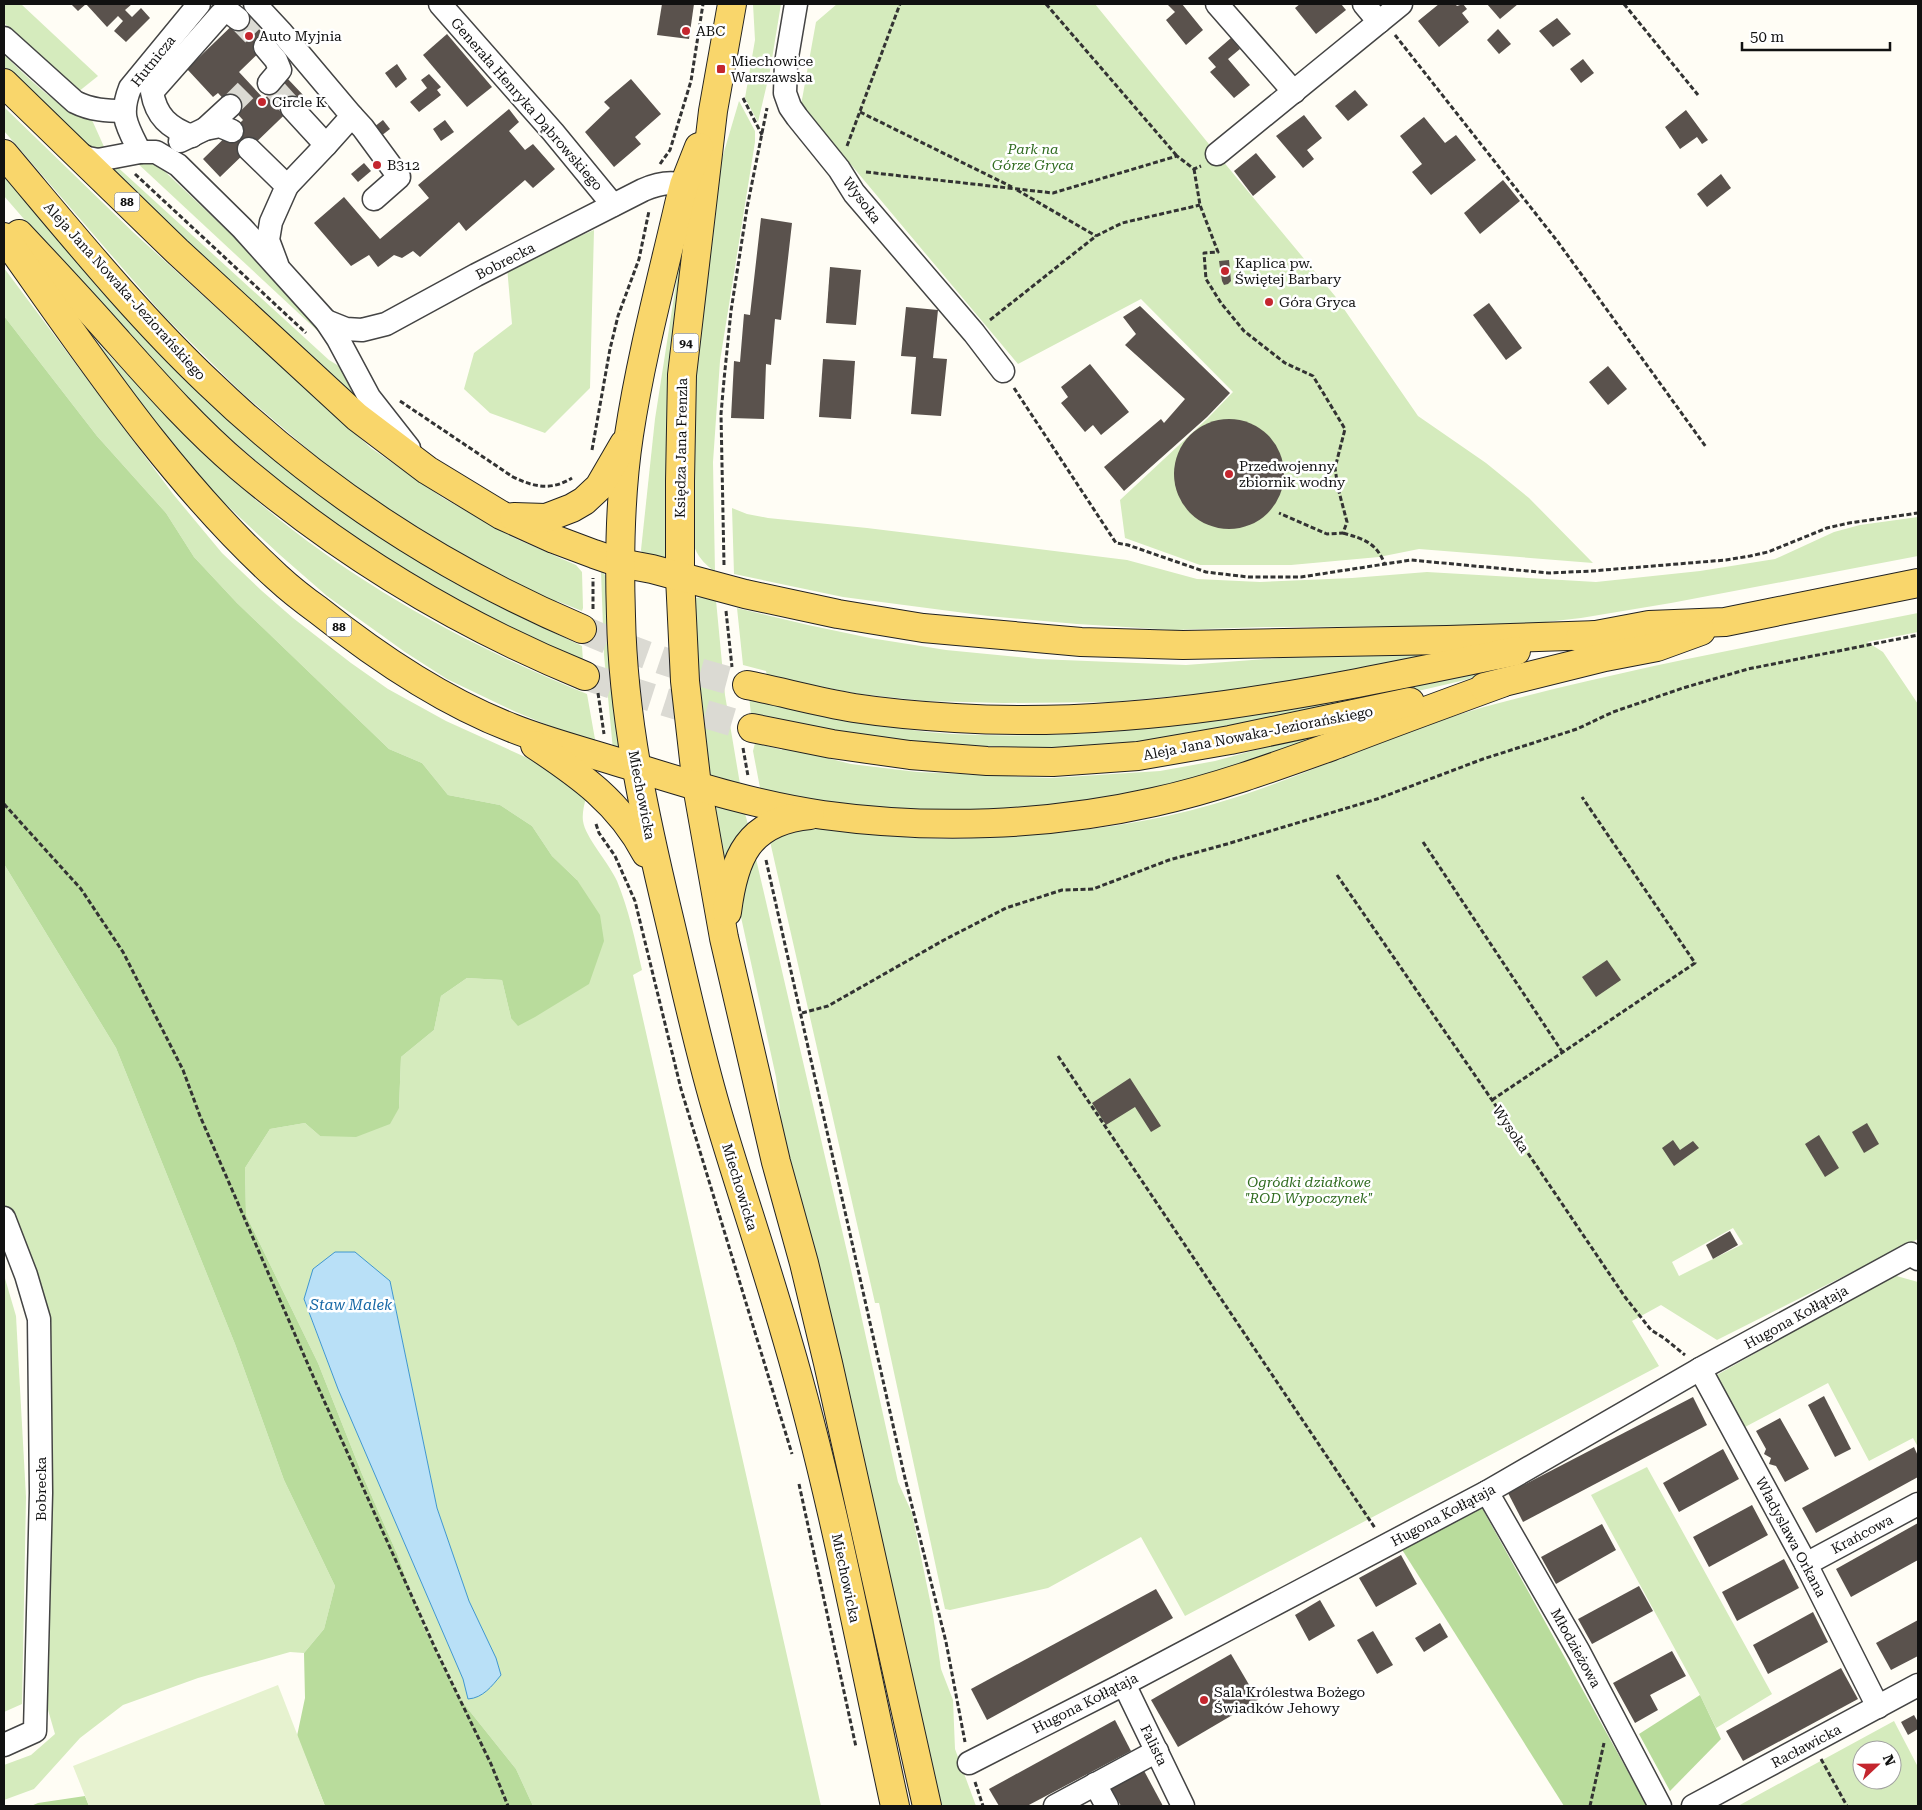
<svg xmlns="http://www.w3.org/2000/svg" width="1922" height="1810" font-family="'Roboto Serif',serif">
<rect width="100%" height="100%" fill="#fffdf5"/>
<g fill="#d5ebbd" fill-rule="evenodd">
<polygon points="4,4 21,4 98,76 78,92 4,23"/>
<polygon points="753,4 781,4 770,71 758,122 745,98 755,40"/>
<polygon points="837,4 1095,4 1217,154 1335,296 1418,416 1486,463 1529,498 1593,563 1419,549 1379,557 1291,565 1200,565 1125,538 1120,500 1207,419 1233,392 1141,299 1018,364 801,105 816,22"/>
<path d="M4,55C30,79 58,109 92,120L105,149L84,145L4,73Z"/>
<path d="M739,101L755,131V142L720,361L713,462L715,572C700,560 696,554 690,535L697,332L716,187L721,162Z"/>
<polygon points="4,107 134,233 371,448 443,498 512,537 576,565 582,572 583,608 582,611 557,601 552,603 472,561 386,510 331,469 242,393 164,316 4,131"/>
<polygon points="135,161 147,161 159,166 269,270 308,313 321,334"/>
<polygon points="113,163 329,360 342,368 356,396 348,394 110,171"/>
<polygon points="4,172 361,524 416,560 494,604 582,646 583,662 508,627 450,596 357,540 285,486 218,428 115,324 4,196"/>
<polygon points="690,194 669,560 643,555 641,550 655,419"/>
<polygon points="594,230 590,388 545,433 490,413 464,389 474,353 512,324 507,267"/>
<path d="M4,268L173,494L222,553L262,591L293,618L351,663L388,689L446,721L534,761L564,781L586,798C584,805 582,814 583,821C585,837 609,863 617,881C629,910 635,940 642,970L633,975L821,1806H533L516,1769L460,1699L423,1626L398,1556L362,1474L318,1363L246,1215L245,1168L270,1129L305,1123L320,1136L399,1108L401,1057L434,1030L441,996L467,978L502,980L511,1018L577,880L552,856L532,826L500,805L448,795L422,763L389,749L237,603L194,557L166,513L97,436L4,316ZM390,1281L437,1508L469,1601L496,1658L501,1675L468,1698L463,1679L338,1389L304,1300Z"/>
<path d="M89,336L92,337C143,391 194,446 250,495C349,581 466,645 587,694L596,745L516,712L447,679L405,652L327,596L280,555L200,480L141,411Z"/>
<polygon points="732,508 747,514 768,518 867,528 1127,560 1197,579 1260,582 1352,578 1427,572 1596,582 1700,571 1775,559 1834,532 1860,525 1918,517 1918,556 1671,603 1581,618 1511,626 1264,627 1174,630 1077,624 988,616 843,597 734,574"/>
<polygon points="601,571 608,578 620,749 613,750 604,655"/>
<polygon points="704,597 716,600 725,695 741,790 712,782 706,772 692,601 694,598"/>
<polygon points="737,608 808,625 870,638 946,650 1038,659 1186,665 1292,657 1450,653 1292,685 1112,702 1004,703 925,701 859,694 767,676 766,671 743,665"/>
<path d="M1918,613V632L1867,642L1883,652L1918,704V1239L1717,1340L1661,1305L1632,1321L1659,1366L1185,1616L1141,1537L1048,1588L950,1610L945,1609L879,1303H875L769,837L784,827H830L829,830C858,833 888,836 918,838C952,840 986,838 1020,835C1085,831 1151,823 1214,804C1305,777 1392,733 1484,707C1627,668 1773,642 1918,613ZM1733,1228L1743,1244L1679,1276L1672,1262Z"/>
<path d="M1475,674L1477,676L1465,680L1286,722L1124,744L1047,748L981,746L913,742L838,731L751,715L749,695C816,712 883,730 952,734C1128,743 1303,709 1475,674Z"/>
<polygon points="1330,732 1331,734 1203,780 1030,811 868,809 761,793 753,751 755,743 782,750 783,747 851,764 917,772 1051,778 1160,771 1215,761 1292,740"/>
<polygon points="712,802 743,806 750,832 725,870"/>
<polygon points="754,850 848,1256 898,1482 912,1513 933,1615 941,1669 953,1700 955,1749 976,1806 937,1806 785,1151 776,1077 739,908"/>
<polygon points="4,864 116,1048 235,1344 284,1480 335,1586 324,1629 304,1653 290,1652 198,1678 123,1705 80,1738 34,1789 4,1800 4,1765 31,1755 55,1734 46,1703 41,1304 4,1210"/>
<polygon points="4,1275 16,1316 26,1497 22,1704 4,1712"/>
<polygon points="1893,1275 1918,1282 1918,1447 1913,1438 1869,1461 1828,1383 1745,1427 1717,1375"/>
<polygon points="1647,1467 1772,1694 1716,1728 1700,1695 1591,1495"/>
<path d="M1894,1721L1918,1767V1806H1738ZM1862,1750H1892V1780H1862Z"/>
</g>
<g fill="#b9dc9c">
<polygon points="4,316 97,436 166,513 194,557 237,603 389,749 422,763 448,795 500,805 532,826 552,856 577,880 600,915 604,941 589,984 535,1017 518,1026 511,1018 502,980 467,978 441,996 434,1030 401,1057 399,1108 390,1124 356,1137 320,1136 305,1123 270,1129 245,1168 246,1215 318,1363 362,1474 398,1556 423,1626 460,1699 516,1769 533,1806 325,1806 297,1736 305,1698 304,1653 324,1629 335,1586 284,1480 235,1344 116,1048 4,864"/>
<polygon points="1482,1508 1647,1806 1564,1806 1401,1548"/>
<polygon points="1700,1695 1721,1739 1670,1791 1639,1734"/>
<polygon points="85,1796 89,1806 31,1806 38,1803"/>
</g>
<polygon fill="#e6f2cf" points="278,1685 325,1806 89,1806 73,1766"/>
<path fill="#b9e0f7" stroke="#3f96cf" d="M335,1252H355L390,1281L437,1508L469,1601L496,1658L501,1675C492,1686 483,1698 468,1699L463,1679L338,1389L304,1299L313,1269Z"/>
<g fill="#5a524d">
<polygon points="71,4 132,4 125,10 132,17 141,8 150,18 126,42 114,31 123,21 118,16 107,27 86,4 78,11"/>
<polygon points="662,4 694,4 689,39 657,35"/>
<polygon points="1167,4 1182,4 1203,30 1186,45 1166,20 1175,12"/>
<polygon points="1300,4 1341,4 1346,10 1316,34 1295,8"/>
<polygon points="1439,4 1455,4 1457,6 1463,4 1467,9 1462,13 1469,22 1439,47 1418,21"/>
<polygon points="1487,4 1518,4 1500,19"/>
<polygon points="244,14 271,41 239,72 264,99 287,78 304,96 220,177 203,159 243,120 218,93 213,97 187,69"/>
<polygon points="1557,18 1571,34 1553,47 1539,31"/>
<polygon points="1498,29 1511,44 1499,54 1487,40"/>
<polygon points="447,34 492,87 467,107 423,55"/>
<polygon points="1231,38 1240,49 1228,59 1250,85 1234,98 1210,72 1216,67 1208,58"/>
<polygon points="1583,59 1594,73 1581,83 1570,69"/>
<polygon points="397,64 407,79 396,88 385,73"/>
<polygon points="429,74 441,87 437,90 441,95 419,112 410,102 427,88 421,80"/>
<polygon points="631,79 661,114 635,137 641,144 614,167 585,132 610,108 604,102"/>
<polygon points="1355,90 1368,105 1348,121 1335,106"/>
<polygon points="509,109 519,122 509,131 525,150 533,144 555,169 533,188 525,180 466,231 459,222 420,257 413,251 402,258 394,255 378,267 369,255 351,266 314,223 344,197 380,239 429,198 418,185"/>
<polygon points="1686,110 1708,140 1702,144 1697,137 1680,149 1665,127"/>
<polygon points="1304,115 1322,138 1307,150 1314,159 1303,168 1276,136"/>
<polygon points="1424,117 1445,143 1456,135 1476,160 1431,195 1412,172 1422,164 1400,136"/>
<polygon points="383,120 390,129 381,136 374,127"/>
<polygon points="445,120 454,132 441,141 433,129"/>
<polygon points="1256,153 1276,177 1253,196 1234,171"/>
<polygon points="364,163 371,171 358,182 351,174"/>
<polygon points="1721,174 1731,188 1707,207 1697,194"/>
<polygon points="1503,180 1520,201 1480,234 1464,213"/>
<polygon points="761,218 792,223 781,320 775,319 771,365 766,364 764,419 731,418 734,361 740,362 744,314 750,315"/>
<polygon points="1229,260 1231,281 1228,284 1224,285 1222,281 1219,261"/>
<polygon points="830,267 861,270 856,325 826,323"/>
<polygon points="1489,303 1522,348 1506,360 1473,315"/>
<polygon points="1140,306 1230,393 1207,417 1124,491 1104,467 1161,419 1164,423 1185,399 1125,345 1136,334 1123,317"/>
<polygon points="906,307 938,310 933,358 947,359 941,416 911,414 916,357 901,356"/>
<polygon points="823,359 855,361 851,419 819,417"/>
<polygon points="1090,364 1129,412 1101,435 1093,425 1085,432 1061,403 1068,397 1061,387"/>
<polygon points="1608,366 1627,389 1608,405 1589,382"/>
<circle cx="1229" cy="474" r="55"/>
<polygon points="1607,960 1621,980 1596,997 1582,977"/>
<polygon points="1130,1078 1161,1126 1151,1132 1135,1107 1106,1125 1092,1103"/>
<polygon points="1867,1123 1879,1144 1864,1153 1852,1132"/>
<polygon points="1819,1135 1839,1168 1825,1177 1805,1144"/>
<polygon points="1673,1140 1680,1150 1693,1141 1699,1148 1674,1166 1662,1148"/>
<polygon points="1730,1231 1738,1245 1713,1259 1706,1245"/>
<polygon points="1824,1396 1851,1449 1835,1457 1808,1405"/>
<polygon points="1693,1397 1707,1425 1523,1522 1508,1493"/>
<polygon points="1780,1418 1809,1469 1785,1482 1776,1466 1769,1464 1771,1458 1764,1454 1766,1449 1756,1431"/>
<polygon points="1914,1447 1918,1456 1918,1477 1816,1533 1802,1508"/>
<polygon points="1723,1449 1739,1479 1679,1512 1663,1483"/>
<polygon points="1752,1505 1768,1535 1709,1567 1693,1537"/>
<polygon points="1918,1523 1918,1560 1851,1597 1836,1569"/>
<polygon points="1602,1524 1616,1550 1556,1584 1541,1557"/>
<polygon points="1401,1555 1417,1584 1376,1607 1359,1578"/>
<polygon points="1784,1559 1799,1588 1737,1621 1722,1592"/>
<polygon points="1639,1586 1653,1611 1592,1644 1578,1619"/>
<polygon points="1156,1589 1173,1618 987,1720 971,1689"/>
<polygon points="1320,1600 1335,1626 1309,1641 1295,1615"/>
<polygon points="1813,1612 1828,1642 1768,1674 1753,1645"/>
<polygon points="1918,1620 1918,1656 1891,1670 1876,1643"/>
<polygon points="1440,1623 1448,1637 1424,1652 1415,1638"/>
<polygon points="1373,1631 1393,1665 1377,1674 1357,1640"/>
<polygon points="1672,1651 1686,1676 1650,1695 1658,1710 1635,1723 1613,1683"/>
<polygon points="1231,1654 1258,1700 1178,1747 1151,1700"/>
<polygon points="1841,1668 1858,1699 1743,1761 1726,1731"/>
<polygon points="1914,1715 1918,1722 1918,1729 1908,1735 1901,1722"/>
<polygon points="1115,1720 1131,1751 1027,1806 999,1806 989,1789"/>
<polygon points="1142,1767 1163,1806 1121,1806 1108,1784"/>
</g>
<g fill="none" stroke-linecap="round" stroke-linejoin="round">
<g stroke="#dbdad3" stroke-width="22" stroke-dasharray="22 11" stroke-linecap="butt">
<polyline points="238,19 265,47"/>
<polyline points="275,89 292,108"/>
<polyline points="230,106 251,85"/>
</g>
<g stroke="#dbdad3" stroke-width="28" stroke-dasharray="28 14" stroke-linecap="butt">
<path d="M582,629C635,653 690,671 747,685"/>
<polyline points="585,676 665,702 752,728"/>
</g>
<g stroke="#444" stroke-width="25">
<g id="minor">
<polyline points="255,4 282,33 352,116 326,145"/>
<polyline points="440,4 553,132 613,205"/>
<polyline points="796,4 786,63 785,93 790,107 797,117 839,169 854,193 974,333 1003,371"/>
<polyline points="1217,4 1294,92"/>
<polyline points="1364,4 1379,22"/>
<path d="M4,38L75,102C91,110 107,111 124,111"/>
<polyline points="265,47 276,60 280,70 269,83"/>
<polyline points="352,116 363,128 399,177 374,199"/>
<polyline points="205,129 230,106"/>
<path d="M192,136C169,128 156,116 152,92L221,14L229,12L238,19"/>
<polyline points="180,141 205,129 220,126 232,131"/>
<polyline points="249,149 287,186 271,222 268,240 277,264"/>
<path d="M140,152C127,126 119,116 130,88L199,4"/>
<polyline points="77,153 88,158 98,160 140,152 156,152 178,165 242,228 326,321 338,339 369,397 409,448"/>
<polyline points="1217,154 1401,4"/>
<polyline points="287,186 326,145 292,108"/>
<path d="M326,321L346,329L362,330L386,324L476,275L643,190C656,184 670,181 684,185"/>
<polyline points="4,1218 26,1275 39,1319 41,1493 35,1731 4,1745"/>
<polyline points="1700,1369 1806,1564 1878,1707"/>
<polyline points="1487,1492 1579,1652 1660,1806"/>
<polyline points="1806,1564 1918,1504"/>
<polyline points="1124,1684 1183,1806"/>
<polyline points="969,1763 1124,1684 1487,1492 1700,1369 1911,1254 1918,1259"/>
<polyline points="1095,1784 1107,1806"/>
<polyline points="1055,1806 1157,1751"/>
<polyline points="1693,1806 1918,1685"/>
</g>
</g>
<g stroke="#222" stroke-width="30">
<g id="major">
<polyline points="732,4 713,111 682,375 680,481 680,577 685,681 697,786 724,938 776,1162 804,1263 828,1363 927,1806"/>
<polyline points="4,83 177,251 357,417 427,470 501,515 554,539 594,554 620,563 652,569 745,594 838,614 923,628 1081,642 1183,645 1447,640 1598,635"/>
<path d="M699,147L684,185L680,200C662,278 641,356 629,435C620,494 619,556 621,616C623,719 645,818 669,918C685,985 699,1052 719,1118C741,1192 766,1265 787,1339C832,1492 861,1650 895,1806"/>
<path d="M4,154C70,232 135,313 209,383C319,489 441,569 582,629"/>
<path d="M19,234C50,267 81,300 111,334C152,380 193,427 240,467C344,555 460,625 585,676"/>
<path d="M4,237C89,356 169,478 277,577C290,589 304,600 318,610C377,657 442,701 512,728C552,744 595,754 637,768C698,787 760,806 823,815C932,830 1047,826 1154,802C1217,788 1277,766 1338,744C1392,723 1447,703 1502,683"/>
<polyline points="514,517 546,518 572,508 584,501 599,487 624,444"/>
<polyline points="1580,638 1649,625 1725,622 1918,583"/>
<path d="M747,685C782,692 818,702 854,708C887,713 921,716 955,718C1144,730 1331,689 1516,651"/>
<polyline points="1484,687 1605,657 1657,647 1701,631"/>
<polyline points="752,728 832,744 910,755 987,761 1053,762 1138,756 1230,740 1410,702"/>
<path d="M535,745C580,775 620,803 646,853"/>
<path d="M727,912C734,857 748,821 810,815"/>
</g>
</g>
<g stroke="#333" stroke-width="3" stroke-dasharray="5 2.5" stroke-linecap="butt">
<polyline points="1046,4 1177,156"/>
<polyline points="1624,4 1698,95"/>
<polyline points="1395,35 1558,242 1706,447"/>
<polyline points="743,98 762,135"/>
<polyline points="860,112 1012,187"/>
<polyline points="847,146 900,4"/>
<polyline points="660,164 670,150 691,81 703,4"/>
<polyline points="1194,169 1200,205 1218,252 1204,253 1206,279 1221,303 1244,331 1285,363 1313,376 1345,429 1335,468 1338,488 1347,522 1343,533 1327,534 1279,513"/>
<polyline points="866,172 1053,193 1177,156 1194,169 1201,166"/>
<polyline points="135,174 306,333"/>
<polyline points="1017,190 1096,236"/>
<polyline points="990,320 1096,236 1122,223 1200,205"/>
<polyline points="1014,388 1116,543 1128,545 1206,572 1248,577 1301,577 1411,560 1549,573 1592,571 1726,560 1750,556 1768,552 1827,528 1849,523 1918,513"/>
<path d="M400,401L513,477C534,487 551,491 572,478"/>
<polyline points="592,450 610,349 618,316 639,259 649,211"/>
<path d="M1343,533C1364,539 1377,543 1385,565"/>
<polyline points="724,565 721,414 724,380 731,311 747,208 767,108"/>
<polyline points="593,609 593,578"/>
<polyline points="726,611 732,667"/>
<polyline points="598,693 604,734"/>
<polyline points="743,748 748,776"/>
<polyline points="4,804 81,889 123,952 183,1070 200,1116 313,1376 435,1648 491,1764 508,1806"/>
<polyline points="596,824 599,833 615,856 635,901 681,1089 792,1454"/>
<polyline points="1423,842 1563,1053"/>
<polyline points="766,860 904,1474 946,1642 965,1742"/>
<polyline points="1337,875 1492,1100 1625,1297 1651,1330 1664,1338 1685,1355"/>
<polyline points="802,1013 828,1006 944,940 1006,908 1062,890 1093,889 1169,860 1227,844 1377,799 1483,759 1577,729 1613,712 1683,688 1748,669 1918,635"/>
<polyline points="1058,1056 1375,1528"/>
<polyline points="1492,1100 1695,963 1582,797"/>
<polyline points="799,1484 856,1747"/>
<polyline points="1821,1759 1847,1806"/>
<polyline points="975,1782 983,1806"/>
<polyline points="1590,1806 1604,1743"/>
</g>
<use href="#minor" stroke="#fff" stroke-width="22"/>
<use href="#major" stroke="#f9d66b" stroke-width="28"/>
</g>
<g fill="#c4262e" stroke="#fff" stroke-width="2">
<circle cx="686" cy="31" r="5"/>
<circle cx="249" cy="36" r="5"/>
<rect x="716" y="64" width="10" height="10" rx="2.5"/>
<circle cx="262" cy="102" r="5"/>
<circle cx="377" cy="165" r="5"/>
<circle cx="1225" cy="271" r="5"/>
<circle cx="1269" cy="302" r="5"/>
<circle cx="1229" cy="474" r="5"/>
<circle cx="1204" cy="1700" r="5"/>
</g>
<g text-anchor="middle" stroke-width="5" stroke-linejoin="round" paint-order="stroke">
<g fill="#fff" stroke="#585858" stroke-width="1">
<rect x="114.5" y="192.5" width="25" height="19" rx="4"/>
<rect x="673.5" y="333.5" width="25" height="19" rx="4"/>
<rect x="326.5" y="617.5" width="25" height="19" rx="4"/>
</g>
<g font-size="12" font-weight="bold" fill="#111">
<text x="127" y="206">88</text>
<text x="686" y="347">94</text>
<text x="339" y="631">88</text>
</g>
<g font-size="14" fill="#111" stroke="#fff" text-anchor="start">
<text x="696" y="36">ABC</text>
<text x="259" y="41">Auto Myjnia</text>
<text x="731" y="66">Miechowice<tspan x="731" dy="16">Warszawska</tspan></text>
<text x="272" y="107">Circle K</text>
<text x="387" y="170">B312</text>
<text x="1235" y="268">Kaplica pw.<tspan x="1235" dy="16">Świętej Barbary</tspan></text>
<text x="1279" y="307">Góra Gryca</text>
<text x="1239" y="471">Przedwojenny<tspan x="1239" dy="16">zbiornik wodny</tspan></text>
<text x="1214" y="1697">Sala Królestwa Bożego<tspan x="1214" dy="16">Świadków Jehowy</tspan></text>
</g>
<g font-size="14" fill="#111" stroke="#fff">
<text transform="translate(153 61) rotate(-51)" y="5">Hutnicza</text>
<text transform="translate(527 104) rotate(49)" y="5">Generała Henryka Dąbrowskiego</text>
<text transform="translate(862 200) rotate(53)" y="5">Wysoka</text>
<text transform="translate(505 261) rotate(-27)" y="5">Bobrecka</text>
<text transform="translate(125 291) rotate(48)" y="5">Aleja Jana Nowaka-Jeziorańskiego</text>
<text transform="translate(681 448) rotate(-89)" y="5">Księdza Jana Frenzla</text>
<text transform="translate(1258 733) rotate(-11)" y="5">Aleja Jana Nowaka-Jeziorańskiego</text>
<text transform="translate(642 795) rotate(79)" y="5">Miechowicka</text>
<text transform="translate(1511 1129) rotate(56)" y="5">Wysoka</text>
<text transform="translate(740 1187) rotate(73)" y="5">Miechowicka</text>
<text transform="translate(1796 1317) rotate(-29)" y="5">Hugona Kołłątaja</text>
<text transform="translate(41 1489) rotate(-90)" y="5">Bobrecka</text>
<text transform="translate(1443 1515) rotate(-28)" y="5">Hugona Kołłątaja</text>
<text transform="translate(1862 1534) rotate(-28)" y="5">Krańcowa</text>
<text transform="translate(1791 1537) rotate(62)" y="5">Władyslawa Orkana</text>
<text transform="translate(846 1578) rotate(78)" y="5">Miechowicka</text>
<text transform="translate(1576 1648) rotate(61)" y="5">Młodzieżowa</text>
<text transform="translate(1085 1703) rotate(-27)" y="5">Hugona Kołłątaja</text>
<text transform="translate(1154 1745) rotate(64)" y="5">Falista</text>
<text transform="translate(1806 1746) rotate(-28)" y="5">Racławicka</text>
</g>
<g font-size="14" font-style="italic" fill="#2f6b1f" stroke="#fff">
<text x="1033" y="154">Park na<tspan x="1033" dy="16">Górze Gryca</tspan></text>
<text x="1309" y="1187">Ogródki działkowe<tspan x="1309" dy="16">"ROD Wypoczynek"</tspan></text>
</g>
<g font-size="15" font-style="italic" fill="#1768a6" stroke="#fff">
<text x="351" y="1310">Staw Malek</text>
</g>
</g>
<rect width="1922" height="1810" fill="none" stroke="#111111" stroke-width="10"/>
<g transform="translate(1877 1765) rotate(68)"><circle r="24" fill="#ffffff" stroke="#a0a0a0"/>
<path d="M0-4L9 19L0 12L-9 19Z" fill="#c4262e"/>
<text y="-8" font-size="14" font-weight="bold" text-anchor="middle" fill="#111111">N</text>
</g>
<path d="M1742 42v8h148v-8" fill="none" stroke="#111111" stroke-width="2.5"/>
<text x="1750" y="42" font-size="15" fill="#111111" stroke="#ffffff" stroke-width="4" paint-order="stroke">50 m</text>
</svg>
